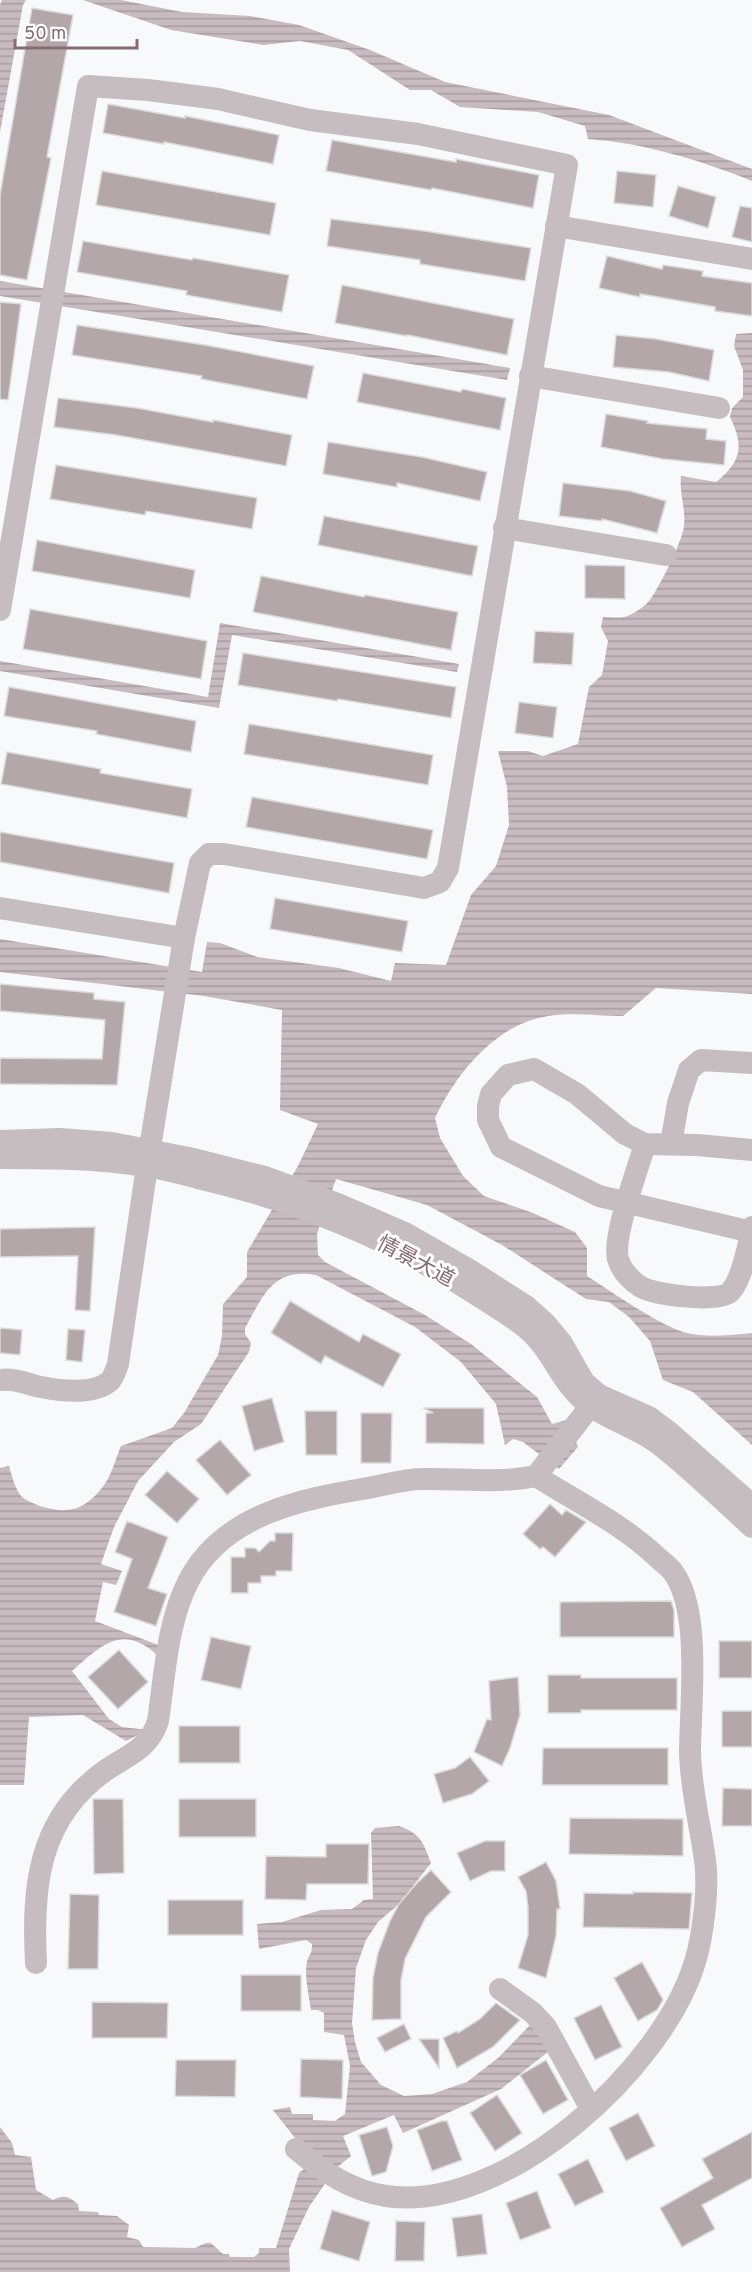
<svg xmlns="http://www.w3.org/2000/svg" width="752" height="2272" font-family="Overpass,'Noto Sans SC',sans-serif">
<defs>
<pattern id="water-rules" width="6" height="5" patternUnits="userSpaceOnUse" patternTransform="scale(1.5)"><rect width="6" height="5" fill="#c7bbbf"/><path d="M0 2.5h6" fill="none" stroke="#a79ca0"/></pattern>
</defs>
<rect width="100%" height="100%" fill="#f8f9fa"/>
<g fill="url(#water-rules)">
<polygon points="2,0 26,0 23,5 0,132 0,5"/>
<path d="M83,0H121L182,12L250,16L299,25L370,50L445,82L609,115L752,169V181C700,160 644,143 588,139L585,126L538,112L460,107L431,90H410L348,50L300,41L263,45L171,30Z"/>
<polygon points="0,281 510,368 507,380 0,296"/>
<path d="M752,333V994L656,988L623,1016C601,1016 569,1012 548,1016C496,1024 457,1072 435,1118L440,1138L463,1176L484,1196L533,1213L575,1232L587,1248V1276C612,1292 660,1326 687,1333C708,1338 731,1335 752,1333V1445L693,1392L663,1380L650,1341L629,1317L609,1302L586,1299L502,1245L427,1205L336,1179L317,1234L318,1255L325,1262L425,1315L471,1344L537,1397L552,1424L567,1420L578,1447L559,1469L523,1442L513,1439L505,1445L496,1404L461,1362L415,1327L316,1275C273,1267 263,1296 245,1328V1334L251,1343L249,1352L201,1424L174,1442L138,1481L114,1527L101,1564L122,1571L116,1585L103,1582L95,1621L161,1646L156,1654C121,1623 100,1647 72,1671L109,1719L122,1727L148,1730L126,1741L83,1715L29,1717L24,1785H0V1468L9,1466C12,1476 15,1490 22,1497C27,1501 37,1505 43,1507C68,1514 84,1510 101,1489C111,1478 115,1460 121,1446L172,1428L184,1413L218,1355L222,1336L223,1304L247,1277V1252L298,1166L318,1124L280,1110L282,1010L204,996L0,972V939L202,972L207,942L220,943L257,957L339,968L391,981L395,963L446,965L471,895L496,866L509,825L507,787L498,751H528L543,756L578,744L589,687L602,675L608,641L601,627L603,617C611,617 623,619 630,615C636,612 644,607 649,601C658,590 683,540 684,526C686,508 679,493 681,476L716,482C742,461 744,446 730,417L732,408L743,397V370L734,346L736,334Z"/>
<polygon points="220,623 459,664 457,672 232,635 219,708 0,671 0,661 208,697"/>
<path d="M399,1826C421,1834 423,1842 431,1863L399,1904L378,1922L366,1940L356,1968L352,2023L355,2042L361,2062L381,2085L404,2096L432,2094L467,2082L498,2058L532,2023L563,2040L501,2089L403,2133L394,2115L343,2136L351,2156L335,2169L309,2207L289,2249L290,2272H0V2127L12,2143L15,2155L31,2157L36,2190L53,2200C64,2194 69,2197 78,2204L79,2211L98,2212L99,2215L117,2216L129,2225L127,2237L139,2240L143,2247L195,2248L206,2243H211L223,2254H229L230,2257H254L259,2253V2248H276L299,2173L304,2169L299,2143L273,2110L290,2107L292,2114H313V2120L335,2121L345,2114L350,2066L344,2035L324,2032V2013L318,2010H311C309,1997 304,1974 307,1962C309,1953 312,1956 312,1944L306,1940L259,1949L257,1924L282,1922L321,1910L352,1909L364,1900L373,1899L371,1833L375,1828Z"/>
</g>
<g fill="#b4a7aa" stroke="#dadbdc" stroke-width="1.5">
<polygon points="32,8 73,15 47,157 51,158 27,280 0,275 0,195"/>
<polygon points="108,104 185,118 185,116 279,135 273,164 164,142 164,144 103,133"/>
<polygon points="332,140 456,162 456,159 539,175 533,208 432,188 431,190 326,171"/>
<polygon points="102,171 276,203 270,235 96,205"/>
<polygon points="617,171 656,175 653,207 614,203"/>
<polygon points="678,186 716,197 708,228 669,216"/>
<polygon points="740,206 752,208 752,242 732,237"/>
<polygon points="331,219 425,231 531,248 525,281 420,264 420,260 327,246"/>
<polygon points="83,241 192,260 193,258 289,275 282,312 186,295 187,291 77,272"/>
<polygon points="607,256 662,269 663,265 703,271 702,276 752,283 752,316 715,311 715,307 640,294 640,297 599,288"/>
<polygon points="342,285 514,319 507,355 407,335 407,336 335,323"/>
<polygon points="0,302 21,304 8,400 0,399"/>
<polygon points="77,325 205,345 314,366 307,399 201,379 202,376 72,355"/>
<polygon points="616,335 656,339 714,350 709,381 669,372 613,367"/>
<polygon points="363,373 461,392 462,389 506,398 500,430 357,402"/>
<polygon points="58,398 137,408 213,422 213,420 292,435 286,466 116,435 54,427"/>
<polygon points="606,414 648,421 647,423 707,429 706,439 726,441 724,465 663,459 601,447"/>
<polygon points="328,442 422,457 487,472 480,501 397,483 397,487 323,474"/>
<polygon points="56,465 257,498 252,529 146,511 145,515 50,499"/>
<polygon points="563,483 630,491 666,501 657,533 602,519 602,521 559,516"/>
<polygon points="324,516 478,546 472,576 318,545"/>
<polygon points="37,540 195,570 190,598 32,571"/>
<polygon points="585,565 625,566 625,599 585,598"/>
<polygon points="261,576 364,597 365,595 458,612 451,650 253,612"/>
<polygon points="30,609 207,641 201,679 23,649"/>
<polygon points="535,631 574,633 572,665 533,663"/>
<polygon points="243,653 456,687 451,718 338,699 337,701 238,685"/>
<polygon points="9,687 196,721 191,752 96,734 97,731 4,716"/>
<polygon points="519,702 557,707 553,738 515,733"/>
<polygon points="249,724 433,755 428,785 244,754"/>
<polygon points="7,752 101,769 100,773 192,789 187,818 1,784"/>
<polygon points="252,797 433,830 427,859 246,827"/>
<polygon points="0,832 174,863 169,893 0,862"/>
<polygon points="275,898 408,921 402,952 270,929"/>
<polygon points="0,984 94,993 94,999 125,1002 117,1085 0,1084 0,1058 102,1059 105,1020 0,1011"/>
<polygon points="95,1227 90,1311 75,1310 78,1256 0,1257 0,1229"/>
<polygon points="290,1301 359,1342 363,1334 401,1354 383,1387 325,1356 321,1364 271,1333"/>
<polygon points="0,1328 22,1330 20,1355 0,1353"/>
<polygon points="68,1329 85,1330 82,1362 66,1360"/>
<polygon points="272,1398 284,1442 254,1451 242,1406"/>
<polygon points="423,1408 484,1408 484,1444 426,1443 426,1413 433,1413"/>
<polygon points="305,1411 337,1411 337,1455 306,1455"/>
<polygon points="361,1413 392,1413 391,1463 361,1463"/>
<polygon points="220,1440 251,1475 227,1495 196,1460"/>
<polygon points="167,1471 199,1499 177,1523 145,1495"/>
<polygon points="550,1504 562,1515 566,1510 586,1522 555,1557 543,1547 540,1549 523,1534"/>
<polygon points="127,1521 168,1537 148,1588 167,1594 156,1626 114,1612 132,1559 115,1552"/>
<polygon points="275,1533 293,1533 292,1571 276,1571 276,1576 261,1576 261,1583 248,1583 248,1593 231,1593 231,1557 245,1557 245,1548 255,1548 259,1552 270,1541 275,1541"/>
<polygon points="671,1601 674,1610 674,1637 560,1637 560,1602"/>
<polygon points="211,1637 251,1646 241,1689 201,1680"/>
<rect x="719" y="1641" width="33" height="37"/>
<polygon points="119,1650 148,1682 118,1709 88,1677"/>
<polygon points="548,1675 581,1675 581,1678 677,1678 677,1710 581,1710 581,1713 548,1713"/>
<polygon points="518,1677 520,1715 510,1748 502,1766 474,1752 487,1719 491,1720 489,1681"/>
<rect x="722" y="1711" width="30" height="36"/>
<rect x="179" y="1726" width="61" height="37"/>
<polygon points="543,1748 668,1748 668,1785 542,1785"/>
<polygon points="470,1757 489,1781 472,1794 443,1803 434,1774 455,1768"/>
<polygon points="723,1788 752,1789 752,1826 722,1826"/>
<polygon points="93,1799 123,1799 124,1873 94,1874"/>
<rect x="179" y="1799" width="77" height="38"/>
<polygon points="570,1818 683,1819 683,1856 569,1854"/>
<polygon points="485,1841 505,1841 505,1871 491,1871 470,1881 457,1853"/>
<polygon points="326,1844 369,1844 368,1884 307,1884 306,1900 265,1899 266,1856 326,1857"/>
<polygon points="546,1862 556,1881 560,1909 557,1909 556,1936 546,1978 518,1968 528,1935 528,1907 526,1891 518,1877"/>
<polygon points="431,1870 451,1892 426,1917 405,1959 401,1980 401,2019 372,2020 373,1978 378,1953 390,1921 399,1904 416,1884"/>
<polygon points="633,1892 692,1893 689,1929 583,1927 584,1893 633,1894"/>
<polygon points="70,1894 99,1895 98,1969 68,1969"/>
<rect x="168" y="1900" width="75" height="35"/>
<polygon points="642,1962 663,2000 657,2010 638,2021 614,1978"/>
<rect x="241" y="1975" width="60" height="36"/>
<polygon points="92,2002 168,2003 167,2038 92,2038"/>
<polygon points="496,2003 520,2020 493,2047 457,2068 443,2038 457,2031 458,2033 480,2019"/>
<polygon points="601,2005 622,2047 595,2060 574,2018"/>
<polygon points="404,2024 411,2039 385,2052 377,2038"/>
<polygon points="419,2039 439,2039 439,2068"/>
<polygon points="301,2059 343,2060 342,2099 300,2097"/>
<polygon points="176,2060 236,2060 235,2097 175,2096"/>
<polygon points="546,2060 568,2100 543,2114 520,2075"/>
<polygon points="497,2095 522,2133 495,2151 470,2113"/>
<polygon points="638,2113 655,2146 626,2161 609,2128"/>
<polygon points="442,2121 447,2121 462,2160 432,2171 417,2130"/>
<polygon points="387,2127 393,2146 386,2172 372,2176 359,2135"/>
<polygon points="752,2132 752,2178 702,2205 715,2229 682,2247 660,2208 713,2178 702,2159"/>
<polygon points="588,2159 604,2192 575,2206 558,2174"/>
<polygon points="537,2191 551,2228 520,2240 506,2203"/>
<polygon points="332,2210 370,2222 359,2261 320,2249"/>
<polygon points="482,2214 487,2254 457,2257 452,2218"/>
<polygon points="396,2221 425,2222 424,2261 395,2261"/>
</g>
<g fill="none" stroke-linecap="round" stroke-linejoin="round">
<g stroke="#c5bdbf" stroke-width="22">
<polyline points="556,226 752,259"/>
<polyline points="530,376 719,408"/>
<polyline points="504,528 666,555"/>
<polyline points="0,610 88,86 148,90 218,99 310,120 418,134 567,165 448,868 440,882 424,888 224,854 209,854 200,863 184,938 0,908"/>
<polyline points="0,1141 60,1139 112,1143 189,1158 265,1177 338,1204 405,1233 468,1269 526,1306 546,1324 561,1342 584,1382 599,1395 649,1417 669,1432 752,1505"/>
<path d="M645,1144C638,1169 612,1237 618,1259C622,1272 630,1280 641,1287C655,1295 718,1303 730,1292C742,1280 749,1243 752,1227"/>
<polyline points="671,1144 678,1103 689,1070 701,1060 752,1063"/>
<polyline points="752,1150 697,1145 645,1144 625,1134 577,1094 534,1069 508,1075 491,1094 488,1106 488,1120 501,1147 599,1196 752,1232"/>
<path d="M0,1158C48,1158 97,1158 145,1166C163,1168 181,1174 198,1178C297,1201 389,1238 474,1293C491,1304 510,1315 526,1328C553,1350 561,1385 589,1405C611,1421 638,1428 660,1445C692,1470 722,1500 752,1527"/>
<path d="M0,1380C16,1378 26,1384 41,1387C60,1391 94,1395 110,1381C114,1377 116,1369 118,1364L147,1166L184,938"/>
<path d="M36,1963C32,1886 38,1818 106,1770C128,1755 149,1749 158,1721C165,1674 167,1622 189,1580C224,1514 302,1499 368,1488C386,1485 404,1479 422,1479C460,1478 498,1484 536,1476L599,1395"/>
<polyline points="500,1989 533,2013 546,2027 591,2109"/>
<path d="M296,2149C323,2172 352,2191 386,2196C504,2214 663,2069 695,1962C703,1936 709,1887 705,1860C700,1824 691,1790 690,1753C690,1706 702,1611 673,1572C669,1566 662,1562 657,1557C622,1524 577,1502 536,1476"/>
</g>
</g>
<g text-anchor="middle" stroke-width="6" stroke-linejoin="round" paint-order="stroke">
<g font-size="21" fill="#856c71" stroke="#fff">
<text transform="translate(416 1261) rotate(28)" y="7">情景大道</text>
</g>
</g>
<path d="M15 39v9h122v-9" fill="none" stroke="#856c71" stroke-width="3"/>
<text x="24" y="39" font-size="18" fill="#856c71" stroke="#ffffff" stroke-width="4.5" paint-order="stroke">50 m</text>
</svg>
